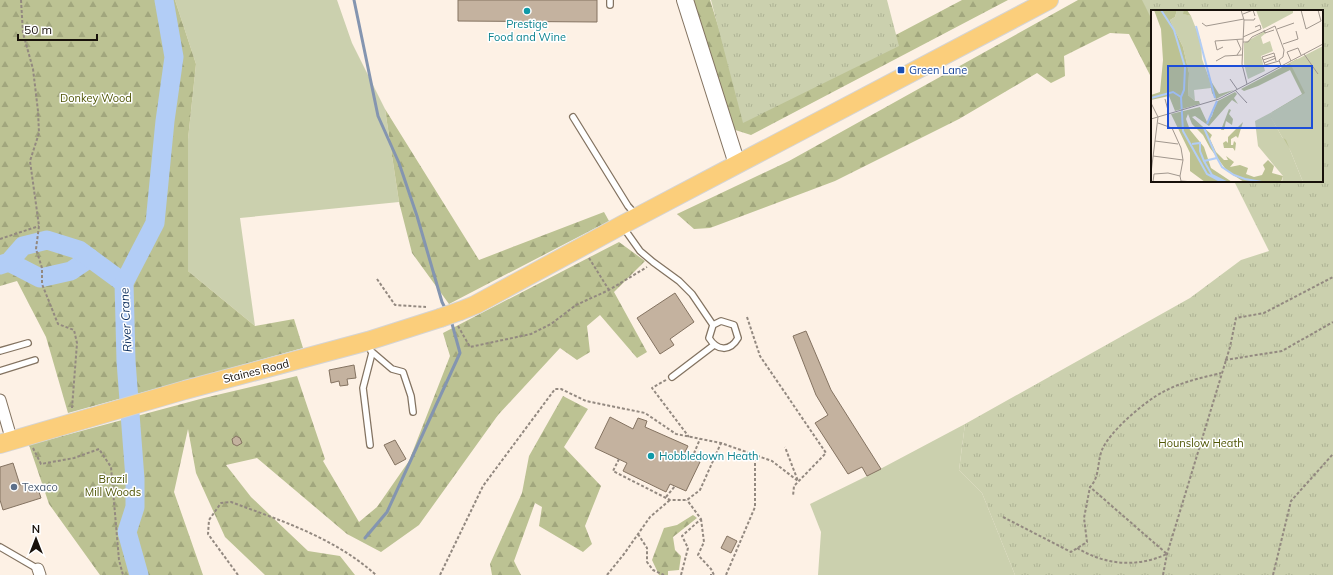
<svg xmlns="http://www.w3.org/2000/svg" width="1333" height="575" font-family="Mulish,sans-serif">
<defs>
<pattern id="forest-firs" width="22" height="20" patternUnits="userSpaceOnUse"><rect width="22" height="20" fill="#bcc293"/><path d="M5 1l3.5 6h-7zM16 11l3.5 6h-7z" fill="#a1a67d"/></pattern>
<pattern id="park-tufts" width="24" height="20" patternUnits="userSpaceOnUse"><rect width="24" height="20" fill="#cbd0ae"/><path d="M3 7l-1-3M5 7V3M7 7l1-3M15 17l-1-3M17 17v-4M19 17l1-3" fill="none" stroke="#aeb294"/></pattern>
</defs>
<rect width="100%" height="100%" fill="#fdf1e5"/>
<g fill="#cbd0ae">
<polygon points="175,0 337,0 352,43 385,109 399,202 240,218 255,326 188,271 188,139 196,64"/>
<polygon points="965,424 959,470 982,493 1015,575 818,575 821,532 810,504 867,476"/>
</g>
<g fill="url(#forest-firs)">
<polygon points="0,0 175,0 196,64 188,139 188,271 255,326 294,319 303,348 68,413 46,337 17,281 0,286"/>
<polygon points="693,0 710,0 746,114 962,0 1008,0 751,135 732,129"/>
<polygon points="1078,0 1176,0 1152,11 1152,79 1129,34 1110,33 1064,56 1065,76 1051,83 1037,73 959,119 835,181 710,228 694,229 677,214 789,161"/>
<polygon points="385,109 479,260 604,212 609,221 449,304 412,253 399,202"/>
<polygon points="619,242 645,261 614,292 647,352 637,358 600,315 587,326 590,352 577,360 560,348 498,415 419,525 381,552 347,534 257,458 226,465 251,497 308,551 340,556 355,575 265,575 225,537 196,473 188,429 174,492 203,575 100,575 49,504 29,445 204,398 297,376 325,459 323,461 359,522 377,507 409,461 450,356 443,333"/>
<polygon points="563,396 588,409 564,447 601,486 585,526 592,544 583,552 539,526 542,507 535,503 514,561 521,575 492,575 490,564 522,493 529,456"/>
<polygon points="693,515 697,518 673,537 675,550 681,556 679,570 668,571 668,575 659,575 652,560 664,528 677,525"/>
</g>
<g fill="url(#park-tufts)">
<polygon points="711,0 887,0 899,46 743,123"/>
<polygon points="1142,0 1333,0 1333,575 1015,575 982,493 959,470 965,424 1190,298 1241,260 1269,251 1234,181 1322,181 1322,11 1152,11 1152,20"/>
</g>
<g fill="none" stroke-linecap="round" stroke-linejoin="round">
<g stroke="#8495b0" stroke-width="3">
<polyline points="354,0 378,116 399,163 417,216 442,302 446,310"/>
<polyline points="365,538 387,512 460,353 451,320"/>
</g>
<g stroke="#b2cdf6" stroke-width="19">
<polyline points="9,262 40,278 71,271 90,258"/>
<polyline points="0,265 9,262 23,246 47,240 79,250 124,283"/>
<polyline points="139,575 127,532 135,507 135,479 126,361 124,283 155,223 165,121 174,57 164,0"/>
</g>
</g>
<g fill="#c4b29f" stroke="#847361">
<polygon points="458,0 597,0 597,22 458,21"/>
<polygon points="675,293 694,322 670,339 674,345 660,354 637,318"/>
<polygon points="806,331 831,390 881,469 867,476 862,467 848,474 815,423 828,415 816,395 793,336"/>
<polygon points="354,365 356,378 347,379 348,385 340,386 339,381 331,383 329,370"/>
<polygon points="610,417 633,429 638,418 647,421 645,427 688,446 684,454 700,462 686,491 670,484 666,492 623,471 627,463 595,448"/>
<polygon points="236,436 240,438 242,443 237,446 233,444 232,439"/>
<polygon points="395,440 406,459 395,465 384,445"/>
<polygon points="13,463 20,485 27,483 30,491 38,489 41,498 3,510 0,500 0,467"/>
<polygon points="727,536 737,541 731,553 721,548"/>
</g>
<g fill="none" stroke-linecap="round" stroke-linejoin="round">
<g stroke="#837361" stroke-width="8">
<g id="lane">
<polyline points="610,5 610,0"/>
<polyline points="573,117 628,206 636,215"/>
<path d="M623,227L640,251L653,262L679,281L692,294L713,325L721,321L734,325L738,338C730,352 717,351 709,338L713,325"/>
<polyline points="0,351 28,343"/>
<polyline points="371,351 392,369 403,372 411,396 413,412"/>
<polyline points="0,371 35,360"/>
<polyline points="672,377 714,345"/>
<polyline points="370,445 363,388 372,353"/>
<polyline points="0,547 38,569"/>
</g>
</g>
<g stroke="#837361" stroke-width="13">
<g id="street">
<polyline points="0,400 12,441"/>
<polyline points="38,569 40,575"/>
</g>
</g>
<g stroke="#837361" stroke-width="18">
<polyline id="secondary" points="685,0 737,164"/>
</g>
<g stroke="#d5d4d3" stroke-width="20">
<g id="primary">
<polyline points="460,311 475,305 622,225 1049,0"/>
<polyline points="0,444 185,390 368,341 440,318"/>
</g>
</g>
<g stroke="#938980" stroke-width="2" stroke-dasharray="3 2" stroke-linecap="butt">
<polyline points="21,0 23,33 33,69 38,111 39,133 30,161 39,226 36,249 42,268 42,284 58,324 74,330 77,343 72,408"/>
<polyline points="0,239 39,226"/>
<polyline points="589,258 609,290"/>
<polyline points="377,279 395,305 426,307"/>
<polyline points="747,317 760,356 826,453 794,486 793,496"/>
<polyline points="458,326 470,347 531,334 551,324 576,305 609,290 647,267"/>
<polyline points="1225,360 1282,351 1333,322"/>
<polyline points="666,380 652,388 689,437"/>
<polyline points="33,448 41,464 74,458 99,449 111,467 119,560 123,575"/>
<polyline points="692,458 700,439"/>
<polyline points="619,459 613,471 670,500 687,500 700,490 721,443"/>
<polyline points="666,497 675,486"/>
<polyline points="1003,517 1071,552 1087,542 1084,518 1090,487"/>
<polyline points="701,519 704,542 698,555 711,569 714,575"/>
<polyline points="638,534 647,548 647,562 653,570 664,575"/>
<path d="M1077,548C1106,565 1136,568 1167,554L1090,487C1100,477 1097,462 1102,450C1109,432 1145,401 1163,392C1181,382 1201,378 1221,373"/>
<path d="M238,575L208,534L209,520L221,503L231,502C282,521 335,538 376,575"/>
<polyline points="440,575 483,486 555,389 561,389 586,401 645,413 676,434 721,443 772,461 798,481 785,447"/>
<polyline points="607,575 624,554 650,517 670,500"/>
<polyline points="681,575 688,548 682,536 701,519 687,500"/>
<polyline points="710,575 712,575"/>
<polyline points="726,575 755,507 755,455"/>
<polyline points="1163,575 1167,554 1230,347 1236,318 1264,313 1333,277"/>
<polyline points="1273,575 1291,501 1333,454"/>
</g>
<use href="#lane" stroke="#fff" stroke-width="5.5"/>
<use href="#street" stroke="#fff" stroke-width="11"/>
<use href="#secondary" stroke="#fff" stroke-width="16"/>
<use href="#primary" stroke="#fbce7b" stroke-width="18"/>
<g stroke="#d5d4d3" stroke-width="20" stroke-linecap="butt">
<polyline id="primary-bridge" points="440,318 460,311"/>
</g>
<use href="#primary-bridge" stroke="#fbce7b" stroke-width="18"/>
</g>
<g fill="#0f9aa8" stroke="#fff" stroke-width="1.5">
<circle cx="527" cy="11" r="4"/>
<circle cx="651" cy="456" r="4"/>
</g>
<rect fill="#1a4fb4" stroke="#fff" stroke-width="1.5" x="897" y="66" width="8" height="8" rx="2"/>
<circle fill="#5c6f8a" stroke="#fff" stroke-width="1.5" cx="14" cy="487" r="4"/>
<g text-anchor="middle" stroke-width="3" stroke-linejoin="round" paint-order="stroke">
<g font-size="11" fill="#0d838f" stroke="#fff">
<text x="527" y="28">Prestige<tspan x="527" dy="13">Food and Wine</tspan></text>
<text x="659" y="460" text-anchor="start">Hobbledown Heath</text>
</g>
<g font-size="11" fill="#164399" stroke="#fff" text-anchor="start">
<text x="909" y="74">Green Lane</text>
</g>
<g font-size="11" fill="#4f5505" stroke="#fff">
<text x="96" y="102">Donkey Wood</text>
<text x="1201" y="447">Hounslow Heath</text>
<text x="113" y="483">Brazil<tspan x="113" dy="13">Mill Woods</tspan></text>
</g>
<g font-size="11" fill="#18110b" stroke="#fff">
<text transform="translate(256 371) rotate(-14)" y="4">Staines Road</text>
</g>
<g font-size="11" fill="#4e5e75" stroke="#fff" text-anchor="start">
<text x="22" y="491">Texaco</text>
</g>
<g font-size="12" font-style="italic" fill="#0d2f5f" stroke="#fff">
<text transform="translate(126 320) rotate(-93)" y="4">River Crane</text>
</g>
</g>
<g transform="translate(1151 10)">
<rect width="172" height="172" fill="#fdf1e5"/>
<path d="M26,0H33V4L40,6L50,31L51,49L58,68L60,78L43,80L44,91L37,85L38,63L32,37L19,10L24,7ZM105,0H142V3L112,19ZM121,102L120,107L131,127L135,130L152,172H131L132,166L107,136L104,111Z" fill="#cbd0ae"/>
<path d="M3,0H36L40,6L32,4L33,0H26L24,7L19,10L32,37L38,63L37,85L44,91H48L49,94L24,101L18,86L0,90V85L9,82L12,50L10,19ZM146,49L155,85L140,141L120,107L121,102L151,84L139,60L107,76L93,81L90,79ZM58,68L68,84L83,80L65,89L61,83ZM84,82L86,84L83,88L87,94L81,90L58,116L44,106L41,107L61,125L59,129L65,142L73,150H77L75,146L83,152L79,157L89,155L97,158L95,164L103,167L111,165L114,159L112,155L117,150L123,156L121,163L132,166L130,172H93L76,161L59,138L52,125L41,114L37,104L35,109L39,120L53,137L60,158L81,172H54L39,161V143L20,104L49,97L56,112L61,106L65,92ZM78,99L80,100L78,104L82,109L81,115L75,111L73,120H70ZM92,112L87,128L85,126L80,129V135H82L83,131L85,133L84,141L82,138H73L72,133L75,131L77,133V127Z" fill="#bcc293"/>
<path d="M114,21L115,23L110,27L112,34L119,31L122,41L110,46L114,61L97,69L93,54V33ZM172,36V172H152L135,130L131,127L120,107L121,102L154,83L139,53Z" fill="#cbd0ae"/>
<path fill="none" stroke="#b2cdf6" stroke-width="2" d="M10,0L23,20L34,57L33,80L30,87L32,121L56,164L71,172M45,16L64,88M0,88L22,82L30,87M56,114L66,91M53,118L66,148M41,134L49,133V141L53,151L66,148L71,157L83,165L94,169L111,172M53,151L61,165L75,172"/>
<path fill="none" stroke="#a1978e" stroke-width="1" d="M90,0L93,10L91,54L96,74M150,0L155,19L170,11L167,0M92,4L102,0L104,6M93,10H103L104,8M51,13L55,16L93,9M126,19L143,13M113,20L114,23L123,20M0,25V77M92,27L110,19L109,15L104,17M86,30L90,39L86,45M92,32H97L101,27L124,16L133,40L132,47L128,50L130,56M132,34L147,29L145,21M72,37L66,40L64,31L92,29M153,44L167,64M112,50L124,46M65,51L74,46L91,45M125,51L123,43L111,47L114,55L128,51M140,51L136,42L147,38L150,45M113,53L125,48M79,69L86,79M84,80L96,93L94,91M14,89L18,104M0,93L7,107M0,109L68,89L172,34M7,113L21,118L30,138L32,150L29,166M4,131L27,134M2,146L32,150M0,163L7,107M2,172L3,164L17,163L29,166L30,171L43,172"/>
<path fill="#1d4ed8" fill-opacity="0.15" stroke="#1d4ed8" stroke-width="2" d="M17,56H161V118H17Z"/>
<rect width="172" height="172" fill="none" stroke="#18110b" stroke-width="2"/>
</g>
<g transform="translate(36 539)" stroke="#ffffff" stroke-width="3" paint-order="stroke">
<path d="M0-3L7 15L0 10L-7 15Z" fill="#18110b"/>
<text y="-6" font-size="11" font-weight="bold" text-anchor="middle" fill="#18110b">N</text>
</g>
<path d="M18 34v6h79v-6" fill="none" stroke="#18110b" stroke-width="2"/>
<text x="24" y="34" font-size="12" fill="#18110b" stroke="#ffffff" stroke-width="3" paint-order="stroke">50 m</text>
</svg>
